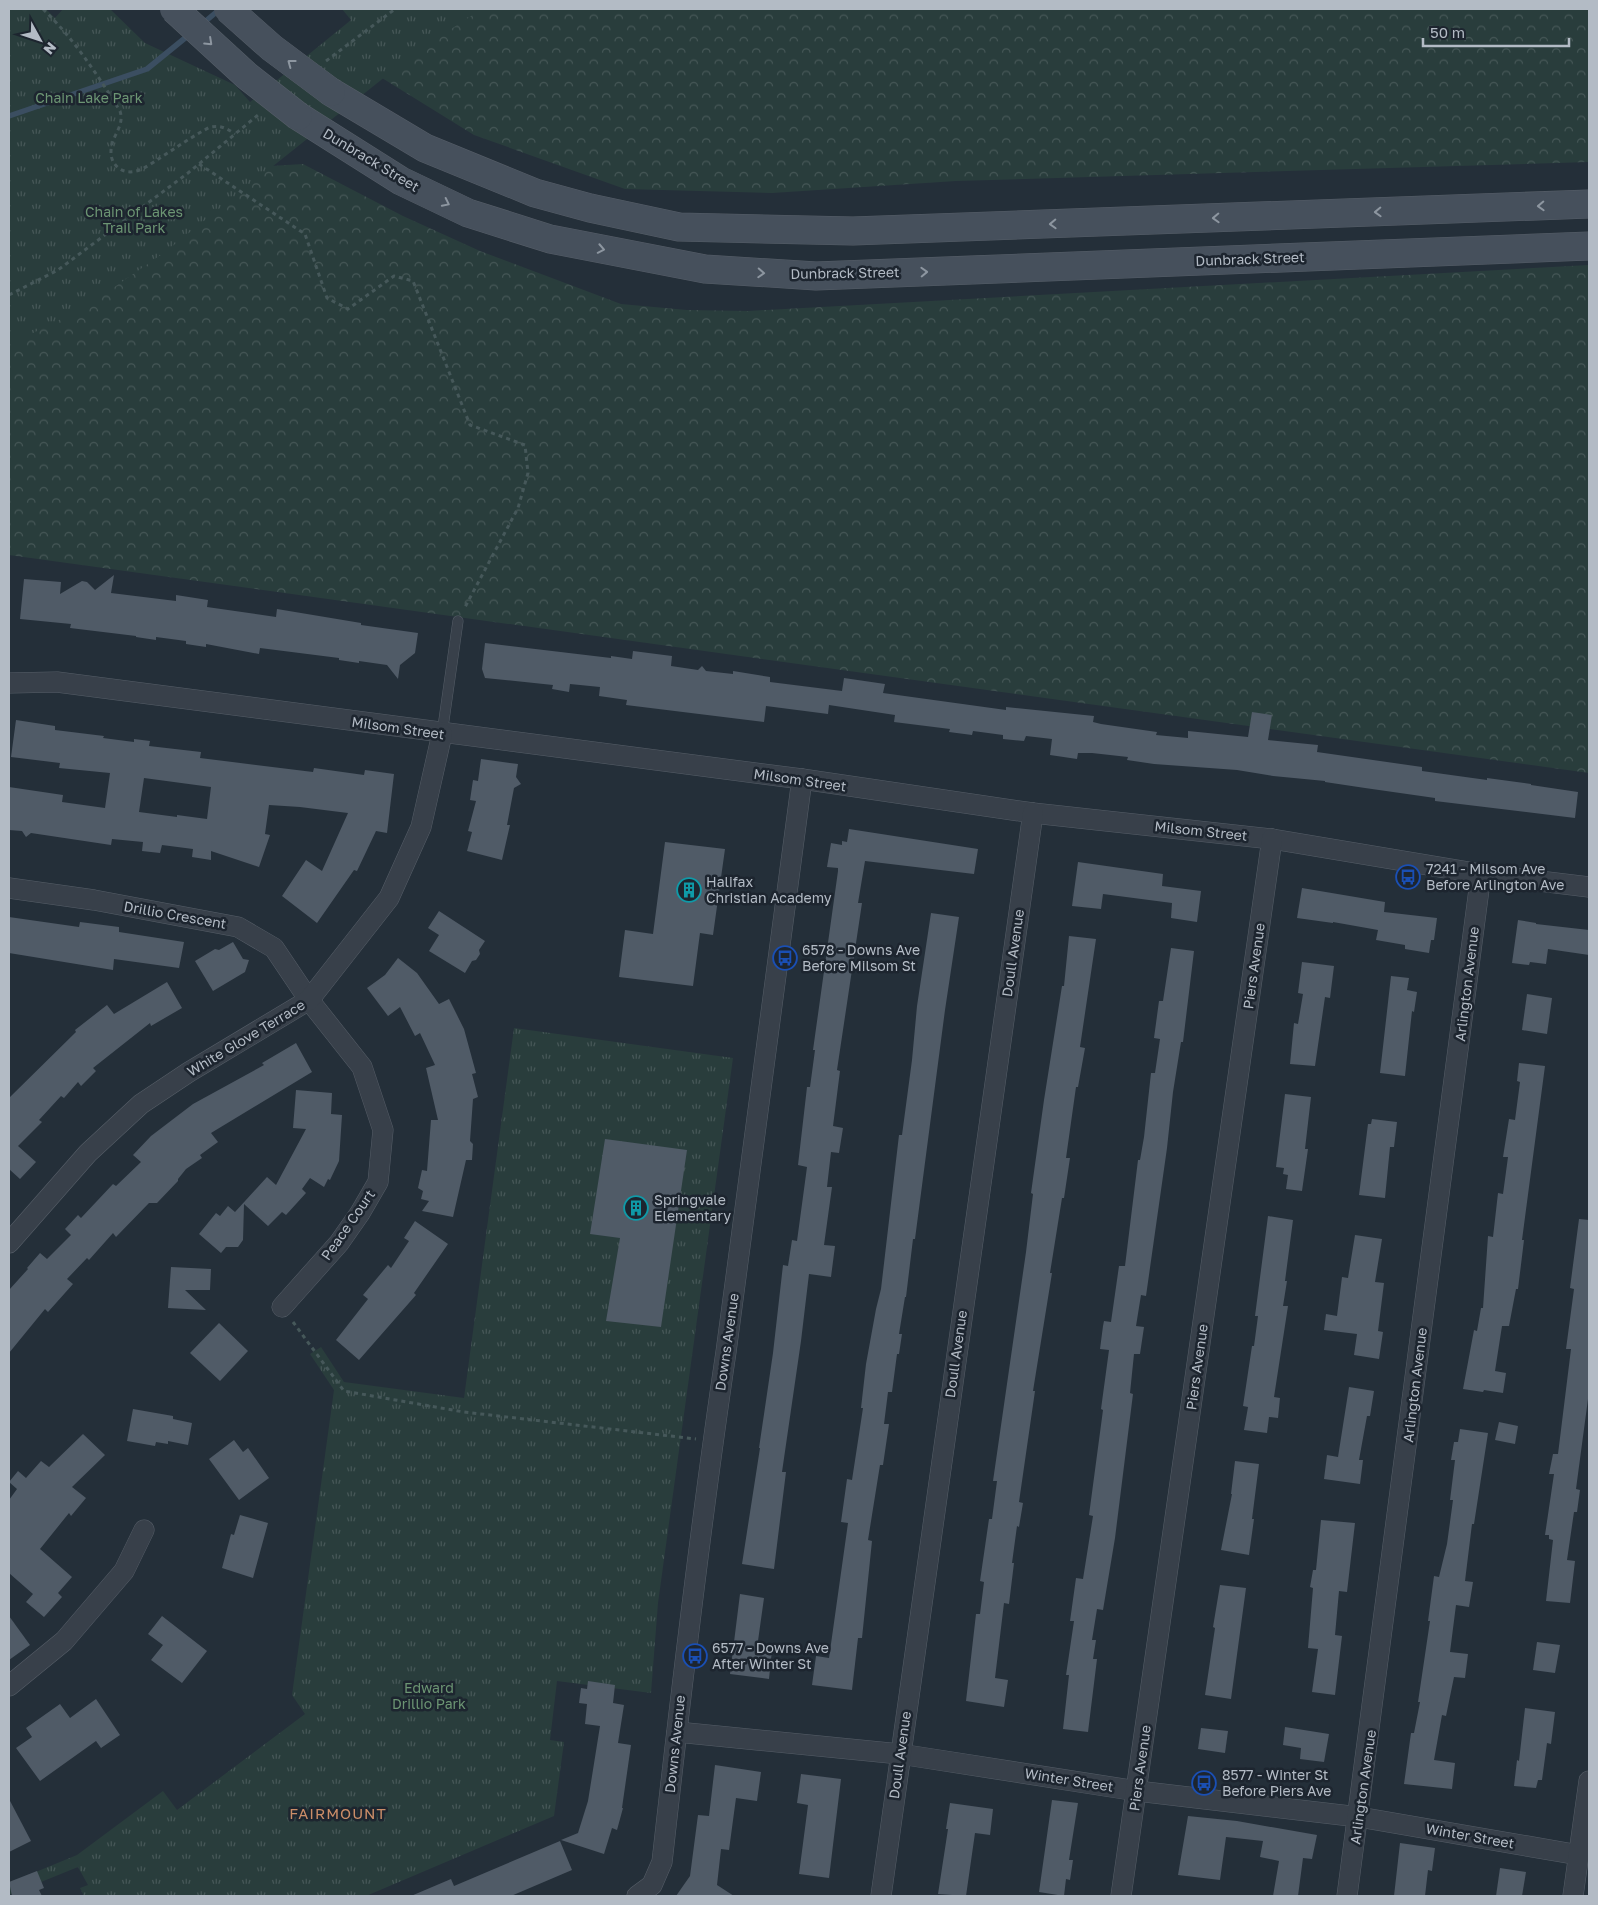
<svg xmlns="http://www.w3.org/2000/svg" width="1598" height="1905" font-family="'Golos Text',sans-serif">
<defs>
<pattern id="forest-crowns" width="20" height="18" patternUnits="userSpaceOnUse" patternTransform="scale(1.25)"><rect width="20" height="18" fill="#293d3c"/><path d="M2 6a3 3 0 1 1 6 0M12 15a3 3 0 1 1 6 0" fill="none" stroke="#465757"/></pattern>
<pattern id="park-tufts" width="24" height="20" patternUnits="userSpaceOnUse" patternTransform="scale(1.25)"><rect width="24" height="20" fill="#293d3c"/><path d="M3 7l-1-3M5 7V3M7 7l1-3M15 17l-1-3M17 17v-4M19 17l1-3" fill="none" stroke="#465757"/></pattern>
</defs>
<rect width="100%" height="100%" fill="#242f39"/>
<g fill="url(#forest-crowns)">
<polygon points="447,9 1589,9 1589,162 956,181 772,193 625,189 474,135 382,78"/>
<polygon points="303,164 403,216 480,251 621,304 687,310 748,311 1589,265 1589,773 9,555 9,317 238,168"/>
</g>
<g fill="url(#park-tufts)">
<polygon points="9,9 46,9 55,18 63,9 110,9 145,43 235,85 250,102 351,20 342,9 482,9 420,49 165,252 113,288 65,317 9,345"/>
<polygon points="514,1028 733,1058 658,1603 651,1693 557,1681 550,1740 564,1742 554,1816 366,1896 84,1896 80,1888 88,1885 78,1867 9,1895 9,1883 77,1855 163,1791 177,1810 305,1714 292,1695 334,1390 310,1354 321,1347 344,1382 464,1398"/>
</g>
<g fill="none" stroke-linecap="round" stroke-linejoin="round">
<g stroke="#3b4e61" stroke-width="5.5">
<polyline points="201,25 220,9"/>
<polyline points="9,116 147,69 190,34"/>
</g>
</g>
<g fill="#505b67" fill-rule="evenodd">
<polygon points="114,575 111,593 176,601 176,595 208,600 207,607 276,617 277,609 361,623 361,625 418,633 415,653 400,665 398,679 387,665 359,661 359,663 339,660 339,658 260,648 259,654 206,644 206,647 186,644 186,641 156,637 156,640 136,637 136,636 70,628 71,624 20,619 24,579 61,582 60,594 82,581 87,582 95,590"/>
<polygon points="485,643 611,658 611,656 632,659 633,651 672,656 671,666 698,670 702,666 706,671 733,674 733,671 770,677 770,682 842,691 844,678 885,684 883,693 1006,710 1006,707 1094,716 1093,722 1101,724 1157,732 1156,735 1188,738 1188,731 1248,737 1252,712 1272,715 1268,740 1318,745 1317,752 1422,767 1422,771 1487,780 1487,778 1531,784 1531,785 1578,792 1575,818 1435,801 1435,798 1365,788 1325,782 1325,781 1273,776 1237,770 1154,764 1127,760 1128,757 1092,753 1078,753 1077,759 1050,755 1052,739 1026,736 1024,741 1003,739 1003,735 973,731 972,735 949,732 950,729 894,722 895,715 829,705 828,714 766,706 764,722 626,705 627,700 599,696 600,687 570,684 569,692 552,689 553,685 485,678 482,669"/>
<path d="M16,720L55,726V730L104,736L103,738L134,742V739L150,741L149,746L201,752L200,758L313,772L314,768L364,775L365,770L394,774L387,833L376,831L357,871L354,870L317,923L282,896L306,860L322,871L348,813L300,807L269,805L265,834L270,835L259,867L211,851V860L192,857L193,849L162,845L160,853L142,851L143,842L112,839L111,845L31,833L26,837L22,831L9,830V787L63,795L62,802L105,808L110,773L59,768L60,763L11,757ZM144,778L211,787L207,819L177,815V817L139,812Z"/>
<polygon points="481,759 518,764 516,777 521,784 514,788 507,825 510,825 502,860 467,851 472,832 468,831 476,801 470,800 473,780 478,781"/>
<polygon points="849,829 978,849 974,874 865,861 858,903 862,903 837,1070 840,1071 833,1126 843,1128 839,1153 831,1152 827,1187 832,1187 824,1245 835,1246 831,1277 809,1274 801,1341 782,1472 786,1472 774,1569 742,1564 760,1448 759,1448 773,1353 783,1265 788,1266 792,1240 797,1241 807,1167 798,1165 807,1087 810,1087 815,1050 813,1050 838,871 838,868 827,867 831,843 842,845 842,841 847,842"/>
<polygon points="665,842 725,849 713,935 700,933 693,986 619,977 625,930 653,934"/>
<polygon points="1078,862 1163,874 1162,886 1201,891 1197,922 1171,918 1172,903 1103,894 1101,909 1072,906"/>
<polygon points="1302,888 1385,902 1384,912 1437,918 1434,940 1431,940 1429,953 1405,949 1405,945 1376,940 1378,930 1333,922 1333,923 1297,918"/>
<polygon points="439,911 485,941 479,950 480,954 476,960 472,961 465,973 429,951 439,935 428,928"/>
<polygon points="931,913 959,917 945,1010 915,1239 913,1239 906,1297 905,1297 899,1334 902,1334 899,1354 897,1354 892,1392 888,1392 884,1424 889,1424 883,1465 880,1465 868,1540 872,1541 862,1638 858,1638 852,1690 812,1685 816,1656 829,1658 848,1523 841,1522 847,1479 852,1480 863,1408 861,1408 866,1364 876,1309 881,1289 899,1135 902,1135 912,1060 917,1006"/>
<polygon points="9,917 79,927 80,922 119,927 119,932 184,942 179,968 114,959 113,970 9,953"/>
<polygon points="1518,920 1536,923 1536,924 1589,930 1589,955 1548,949 1546,964 1530,962 1529,965 1512,963"/>
<polygon points="1069,936 1096,939 1080,1047 1085,1048 1078,1087 1076,1087 1066,1158 1070,1158 1064,1198 1062,1198 1050,1273 1052,1273 1033,1391 1035,1391 1019,1502 1023,1503 1019,1527 1017,1526 1012,1563 1014,1563 1009,1604 1004,1603 995,1678 1008,1680 1004,1707 966,1701 976,1614 980,1614 984,1582 980,1581 989,1519 992,1519 997,1481 993,1481 1026,1252 1033,1194 1031,1193 1044,1100 1062,986 1064,986"/>
<polygon points="233,942 243,959 249,960 245,972 213,991 195,961 215,949 219,950"/>
<polygon points="1171,948 1194,951 1183,1042 1181,1042 1173,1092 1167,1148 1146,1296 1141,1295 1136,1326 1144,1327 1140,1354 1134,1354 1130,1393 1133,1394 1115,1538 1103,1610 1097,1609 1092,1640 1096,1640 1093,1659 1097,1659 1088,1732 1063,1729 1069,1675 1066,1675 1074,1621 1070,1621 1076,1578 1083,1579 1093,1516 1089,1515 1103,1410 1101,1409 1109,1350 1100,1349 1103,1326 1104,1321 1111,1322 1119,1266 1125,1266 1138,1160 1140,1160 1144,1137 1151,1073 1155,1073 1160,1039 1154,1038 1159,1001 1163,1001"/>
<polygon points="398,958 417,973 439,1004 449,999 464,1029 476,1073 472,1074 478,1097 473,1099 470,1141 473,1144 472,1160 466,1160 453,1217 422,1211 429,1201 421,1199 423,1191 418,1188 422,1170 427,1171 431,1120 438,1120 426,1068 435,1065 420,1033 415,1036 400,1007 388,1016 367,988 385,975"/>
<polygon points="1302,962 1334,966 1330,998 1325,997 1315,1066 1290,1064 1294,1023 1298,1024 1303,994 1298,993"/>
<polygon points="1391,976 1409,978 1407,990 1417,992 1414,1012 1412,1011 1405,1076 1380,1073"/>
<polygon points="167,982 182,1008 151,1026 150,1023 93,1068 96,1071 81,1086 78,1082 64,1098 61,1096 39,1120 42,1122 18,1146 36,1162 20,1179 9,1169 9,1098 76,1032 75,1030 107,1005 114,1014"/>
<polygon points="1527,994 1552,998 1547,1034 1522,1030"/>
<polygon points="296,1043 312,1072 211,1133 218,1142 200,1155 202,1158 186,1169 178,1179 178,1181 157,1203 149,1203 116,1237 113,1233 89,1260 87,1258 67,1279 73,1284 48,1312 45,1309 9,1353 9,1290 28,1269 27,1268 40,1253 47,1259 71,1235 65,1229 78,1215 81,1218 113,1184 116,1186 141,1162 133,1155 151,1136 193,1104 264,1065 262,1063"/>
<polygon points="1519,1063 1545,1066 1522,1240 1524,1240 1518,1289 1516,1289 1509,1326 1502,1326 1495,1371 1506,1373 1503,1393 1484,1390 1483,1392 1463,1389 1474,1330 1477,1331 1481,1308 1483,1308 1488,1236 1493,1237 1498,1193 1503,1194 1508,1157 1503,1157 1509,1119 1515,1120 1520,1082 1517,1081"/>
<polygon points="296,1090 332,1093 331,1114 342,1115 339,1161 330,1180 328,1179 324,1187 310,1178 302,1189 306,1193 286,1215 282,1212 268,1226 244,1204 243,1240 238,1247 226,1247 221,1253 199,1234 216,1213 220,1216 228,1206 235,1212 267,1177 276,1185 306,1129 293,1128"/>
<polygon points="1285,1094 1311,1097 1305,1149 1308,1149 1302,1191 1286,1189 1288,1175 1283,1174 1284,1168 1276,1167"/>
<polygon points="1372,1119 1397,1122 1394,1147 1390,1147 1385,1198 1359,1195 1368,1124 1371,1124"/>
<polygon points="605,1139 687,1150 661,1327 606,1321 620,1238 590,1234"/>
<polygon points="1268,1216 1293,1220 1285,1281 1287,1281 1283,1306 1288,1306 1274,1397 1280,1398 1278,1418 1269,1417 1267,1433 1244,1430 1248,1407 1243,1406 1252,1346 1254,1346 1258,1316 1255,1316"/>
<polygon points="1579,1219 1589,1220 1589,1399 1588,1399 1576,1489 1580,1490 1577,1512 1574,1512 1567,1560 1575,1561 1570,1603 1546,1601 1553,1540 1549,1539 1549,1535 1545,1535 1554,1474 1549,1474 1553,1454 1558,1454 1571,1349 1566,1349 1574,1289 1570,1288"/>
<polygon points="415,1221 448,1244 414,1293 416,1295 359,1360 336,1340 368,1299 363,1295 388,1265 391,1268 409,1241 404,1238"/>
<polygon points="1355,1235 1382,1239 1375,1282 1384,1283 1378,1331 1383,1332 1379,1359 1354,1355 1357,1334 1324,1330 1326,1314 1337,1316 1342,1277 1348,1278"/>
<polygon points="171,1267 211,1269 210,1290 185,1290 206,1310 168,1308"/>
<polygon points="219,1323 248,1351 220,1381 190,1353"/>
<polygon points="1349,1387 1374,1391 1370,1416 1367,1416 1359,1460 1363,1460 1360,1484 1324,1479 1327,1455 1338,1457"/>
<polygon points="133,1409 173,1416 173,1419 192,1423 188,1445 168,1441 168,1444 156,1442 155,1446 127,1441"/>
<polygon points="1499,1422 1518,1426 1515,1444 1495,1440"/>
<polygon points="1460,1429 1488,1433 1474,1524 1472,1524 1465,1581 1473,1582 1469,1607 1456,1605 1450,1652 1468,1654 1465,1678 1454,1677 1446,1716 1442,1715 1434,1760 1455,1763 1452,1789 1404,1784 1411,1733 1414,1733 1420,1702 1418,1702 1430,1621 1428,1621 1434,1576 1439,1577 1447,1544 1453,1500 1450,1500 1455,1460 1451,1460 1454,1442 1458,1442"/>
<polygon points="83,1434 105,1455 72,1487 86,1498 71,1516 69,1513 40,1549 72,1577 58,1593 62,1597 44,1617 26,1602 33,1594 9,1573 9,1500 17,1489 9,1482 18,1471 26,1478 41,1461 49,1467"/>
<polygon points="234,1440 243,1452 248,1448 269,1478 239,1500 209,1459"/>
<polygon points="1235,1461 1259,1464 1252,1519 1254,1519 1249,1555 1221,1550 1232,1494 1231,1494"/>
<polygon points="240,1515 268,1523 253,1578 222,1568 231,1534 234,1535"/>
<polygon points="1321,1520 1355,1523 1347,1592 1339,1591 1335,1635 1342,1636 1335,1695 1312,1692 1318,1649 1308,1648 1313,1588 1310,1587 1313,1570 1316,1570"/>
<polygon points="1220,1585 1246,1588 1231,1699 1205,1695 1215,1628 1213,1627"/>
<polygon points="740,1594 764,1598 757,1648 772,1650 769,1679 730,1674"/>
<polygon points="9,1616 30,1645 9,1660"/>
<polygon points="162,1616 207,1651 182,1683 151,1660 163,1645 148,1634"/>
<polygon points="1537,1642 1560,1645 1555,1673 1533,1670"/>
<polygon points="588,1681 615,1685 613,1703 624,1705 618,1743 631,1745 622,1808 623,1808 617,1830 612,1828 604,1854 561,1840 578,1833 588,1801 600,1726 585,1724 587,1704 579,1703 581,1688 587,1689"/>
<polygon points="96,1699 120,1735 101,1748 96,1741 40,1781 16,1748 32,1737 26,1728 60,1704 70,1718"/>
<polygon points="1525,1708 1555,1712 1551,1744 1547,1743 1542,1780 1538,1780 1536,1788 1514,1786 1517,1760 1519,1761"/>
<polygon points="1285,1727 1329,1734 1324,1762 1300,1759 1301,1748 1283,1745"/>
<polygon points="1201,1728 1228,1731 1225,1753 1198,1749"/>
<polygon points="715,1765 761,1772 757,1801 736,1798 729,1850 721,1849 717,1885 734,1896 676,1896 690,1876 698,1815 709,1816"/>
<polygon points="801,1774 841,1779 829,1878 799,1874 808,1805 797,1803"/>
<polygon points="9,1799 31,1841 9,1852"/>
<polygon points="1052,1800 1078,1803 1069,1860 1073,1860 1070,1880 1066,1879 1064,1896 1039,1892"/>
<polygon points="950,1803 993,1809 990,1835 975,1833 966,1896 938,1894 948,1829 946,1829"/>
<polygon points="1188,1816 1237,1821 1317,1835 1312,1859 1303,1858 1298,1896 1273,1896 1279,1861 1260,1857 1263,1841 1226,1837 1220,1880 1178,1875"/>
<polygon points="560,1841 572,1870 511,1896 411,1896 451,1879 454,1886"/>
<polygon points="1400,1843 1435,1848 1432,1871 1428,1870 1425,1896 1394,1896"/>
<polygon points="1500,1868 1526,1872 1522,1896 1496,1896"/>
<polygon points="37,1871 44,1888 39,1890 42,1896 12,1896 9,1882"/>
</g>
<g fill="none" stroke-linecap="round" stroke-linejoin="round">
<g stroke="#565e68" stroke-width="11">
<polyline id="lane" points="442,734 458,621"/>
</g>
<g stroke="#565e68" stroke-width="21">
<g id="street">
<polyline points="9,683 57,682 802,779 1033,813 1272,839 1481,874 1589,887"/>
<polyline points="9,888 94,900 238,927 274,948 309,1000 362,1067 383,1130 378,1182 360,1213 339,1243 282,1307"/>
<polyline points="9,1243 88,1153 141,1104 189,1072 309,1000 389,898 421,827 442,734"/>
<polyline points="9,1686 64,1641 124,1571 144,1530"/>
<polyline points="677,1732 900,1754 1137,1791 1359,1817 1579,1855"/>
<path d="M637,1896L652,1885L662,1862C681,1691 701,1521 726,1352L802,779"/>
<polyline points="881,1896 1033,813"/>
<polyline points="1121,1896 1272,839"/>
<polyline points="1347,1896 1481,874"/>
<polyline points="1573,1896 1589,1781"/>
</g>
</g>
<g stroke="#565e68" stroke-width="29">
<g id="secondary">
<polyline points="331,92 425,148 535,193 590,208 679,227 853,231 1589,204"/>
<polyline points="298,116 401,181 468,213 550,239 705,269 816,276 1589,246"/>
</g>
</g>
<g stroke="#46585a" stroke-width="3" stroke-dasharray="4 4" stroke-linecap="butt">
<path d="M43,9C74,39 97,74 120,111C125,127 111,136 111,151C110,165 123,175 136,171C145,169 153,162 160,158C177,147 193,136 210,127C221,125 226,128 235,134"/>
<polyline points="326,61 395,9"/>
<polyline points="199,164 305,234 327,298 348,309 394,276 413,281 470,425 525,445 528,473 518,508 464,609"/>
<polyline points="9,295 58,270 188,173 258,115"/>
<polyline points="293,1322 344,1391 464,1412 696,1439"/>
</g>
<use href="#lane" stroke="#38404a" stroke-width="10"/>
<use href="#street" stroke="#38404a" stroke-width="20"/>
<use href="#secondary" stroke="#46505c" stroke-width="28"/>
<g stroke="#565e68" stroke-width="29" stroke-linecap="butt">
<g id="secondary-bridge">
<polyline points="174,9 247,76 298,116"/>
<polyline points="228,9 272,48 331,92"/>
</g>
</g>
<use href="#secondary-bridge" stroke="#46505c" stroke-width="28"/>
</g>
<defs><path id="oneway-chevron" d="M-2-3.5L2.5 0L-2 3.5" fill="none" stroke-width="1.6" stroke-linecap="round" stroke-linejoin="round" transform="scale(1.25)"/></defs>
<g stroke="#8d96a0">
<use href="#oneway-chevron" transform="translate(209 42) rotate(43)"/>
<use href="#oneway-chevron" transform="translate(291 63) rotate(-143)"/>
<use href="#oneway-chevron" transform="translate(446 203) rotate(26)"/>
<use href="#oneway-chevron" transform="translate(1541 206) rotate(178)"/>
<use href="#oneway-chevron" transform="translate(1378 212) rotate(178)"/>
<use href="#oneway-chevron" transform="translate(1216 218) rotate(178)"/>
<use href="#oneway-chevron" transform="translate(1053 224) rotate(178)"/>
<use href="#oneway-chevron" transform="translate(601 249) rotate(11)"/>
<use href="#oneway-chevron" transform="translate(924 272) rotate(-2)"/>
<use href="#oneway-chevron" transform="translate(761 273) rotate(3)"/>
</g>
<defs>
<g id="bus-ring" transform="scale(1.25)"><circle r="9.5" fill="#1d252f" stroke="#1a4fb4" stroke-width="1.5"/><path d="M-5-6H5V4H4V6H2V4H-2V6H-4V4H-5ZM-3.5-4V0h7V-4ZM-3.5 1.2v1.5H-2V1.2ZM2 1.2v1.5H3.5V1.2Z" fill="#1a4fb4"/></g>
<g id="building-ring" transform="scale(1.25)"><circle r="9.5" fill="#1d252f" stroke="#0f9aa8" stroke-width="1.5"/><path d="M-4-6H4V6H1V3H-1V6H-4ZM-2.5-4.3h1.7v1.8h-1.7ZM.8-4.3h1.7v1.8H.8ZM-2.5-1h1.7V.8h-1.7ZM.8-1h1.7V.8H.8Z" fill="#0f9aa8"/></g>
</defs>
<g fill-rule="evenodd">
<use href="#bus-ring" x="1408" y="877"/>
<use href="#building-ring" x="689" y="890"/>
<use href="#bus-ring" x="785" y="958"/>
<use href="#building-ring" x="636" y="1208"/>
<use href="#bus-ring" x="695" y="1656"/>
<use href="#bus-ring" x="1204" y="1783"/>
</g>
<g text-anchor="middle" stroke-width="5" stroke-linejoin="round" paint-order="stroke">
<g font-size="14" fill="#6c9573" stroke="#1d252f">
<text x="89" y="103">Chain Lake Park</text>
<text x="134" y="217">Chain of Lakes<tspan x="134" dy="16">Trail Park</tspan></text>
<text x="429" y="1693">Edward<tspan x="429" dy="16">Drillio Park</tspan></text>
</g>
<g font-size="14" fill="#b3bbc5" stroke="#1d252f">
<text transform="translate(371 160) rotate(31)" y="5">Dunbrack Street</text>
<text transform="translate(1250 259) rotate(-2)" y="5">Dunbrack Street</text>
<text transform="translate(845 273) rotate(-1)" y="5">Dunbrack Street</text>
<text transform="translate(398 728) rotate(8)" y="5">Milsom Street</text>
<text transform="translate(800 780) rotate(8)" y="5">Milsom Street</text>
<text transform="translate(1201 831) rotate(6)" y="5">Milsom Street</text>
<text transform="translate(175 915) rotate(10)" y="5">Drillio Crescent</text>
<text transform="translate(1013 953) rotate(-82)" y="5">Doull Avenue</text>
<text transform="translate(1254 966) rotate(-82)" y="5">Piers Avenue</text>
<text transform="translate(1467 984) rotate(-83)" y="5">Arlington Avenue</text>
<text transform="translate(246 1038) rotate(-31)" y="5">White Glove Terrace</text>
<text transform="translate(348 1225) rotate(-55)" y="5">Peace Court</text>
<text transform="translate(727 1342) rotate(-82)" y="5">Downs Avenue</text>
<text transform="translate(956 1354) rotate(-82)" y="5">Doull Avenue</text>
<text transform="translate(1197 1367) rotate(-82)" y="5">Piers Avenue</text>
<text transform="translate(1415 1385) rotate(-83)" y="5">Arlington Avenue</text>
<text transform="translate(675 1744) rotate(-84)" y="5">Downs Avenue</text>
<text transform="translate(900 1755) rotate(-82)" y="5">Doull Avenue</text>
<text transform="translate(1140 1768) rotate(-82)" y="5">Piers Avenue</text>
<text transform="translate(1069 1780) rotate(9)" y="5">Winter Street</text>
<text transform="translate(1363 1787) rotate(-82)" y="5">Arlington Avenue</text>
<text transform="translate(1470 1836) rotate(10)" y="5">Winter Street</text>
</g>
<g font-size="14" fill="#b3bbc5" stroke="#1d252f" text-anchor="start">
<text x="1426" y="874">7241 - Milsom Ave<tspan x="1426" dy="16">Before Arlington Ave</tspan></text>
<text x="706" y="887">Halifax<tspan x="706" dy="16">Christian Academy</tspan></text>
<text x="802" y="955">6578 - Downs Ave<tspan x="802" dy="16">Before Milsom St</tspan></text>
<text x="654" y="1205">Springvale<tspan x="654" dy="16">Elementary</tspan></text>
<text x="712" y="1653">6577 - Downs Ave<tspan x="712" dy="16">After Winter St</tspan></text>
<text x="1222" y="1780">8577 - Winter St<tspan x="1222" dy="16">Before Piers Ave</tspan></text>
</g>
<g font-size="15" letter-spacing="1" fill="#cb8d68" stroke="#1d252f">
<text x="338" y="1819">FAIRMOUNT</text>
</g>
</g>
<rect width="1598" height="1905" fill="none" stroke="#b3bbc5" stroke-width="20"/>
<g transform="translate(40 40) rotate(130)" stroke="#1d252f" stroke-width="4" paint-order="stroke">
<path d="M0-4L9 19L0 12L-9 19Z" fill="#b3bbc5"/>
<text y="-8" font-size="14" font-weight="bold" text-anchor="middle" fill="#b3bbc5">N</text>
</g>
<path d="M1423 38v8h146v-8" fill="none" stroke="#b3bbc5" stroke-width="2.5"/>
<text x="1430" y="38" font-size="15" fill="#b3bbc5" stroke="#1d252f" stroke-width="4" paint-order="stroke">50 m</text>
</svg>
